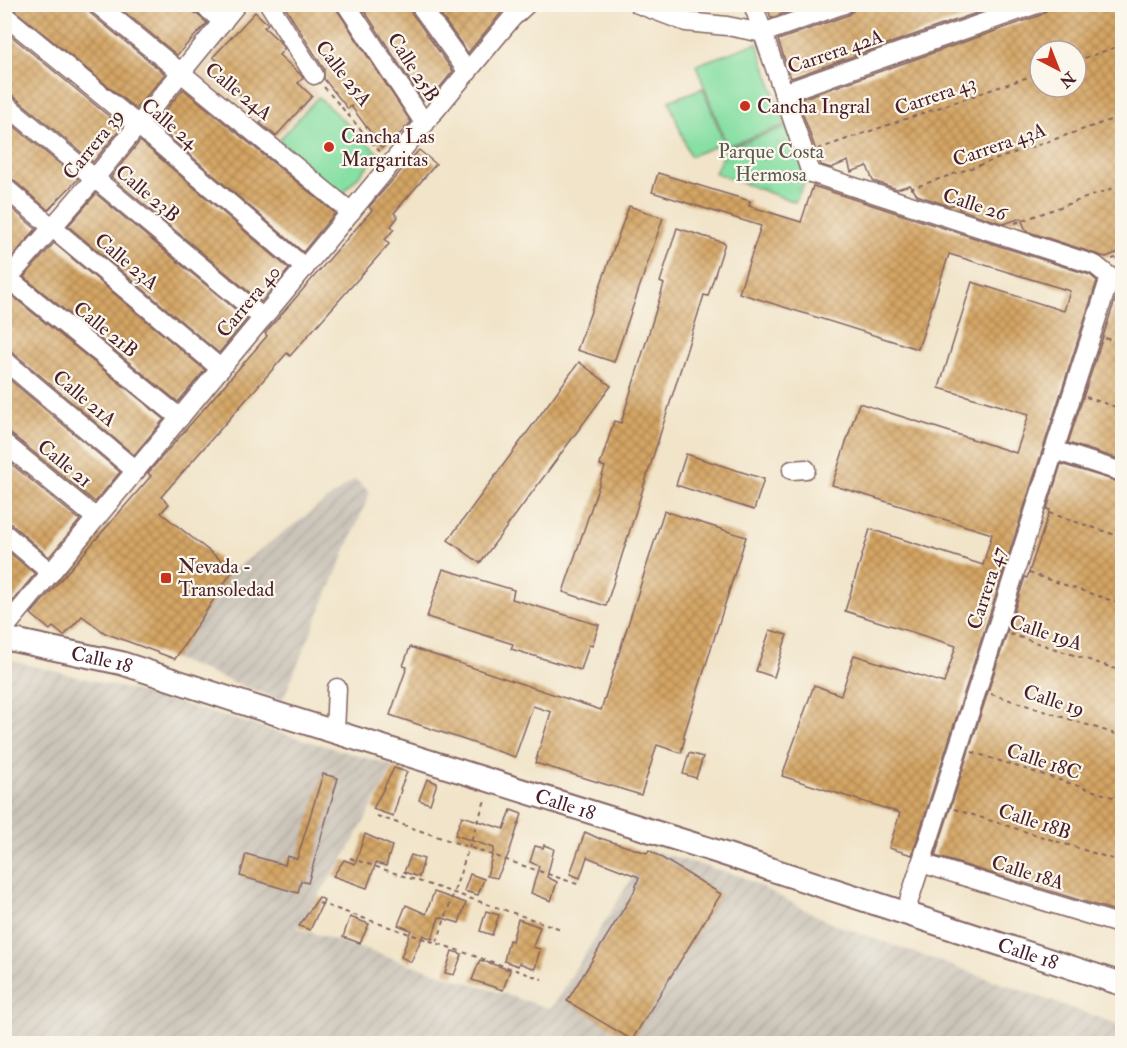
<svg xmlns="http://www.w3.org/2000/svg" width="1127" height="1048" font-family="'IM FELL Double Pica',serif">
<defs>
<pattern id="industrial-furrows" width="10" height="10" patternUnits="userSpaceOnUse" patternTransform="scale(1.5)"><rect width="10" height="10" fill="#cac3b8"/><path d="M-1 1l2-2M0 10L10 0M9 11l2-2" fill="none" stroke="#afa79e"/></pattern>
<pattern id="grass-tufts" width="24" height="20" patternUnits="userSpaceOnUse" patternTransform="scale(1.5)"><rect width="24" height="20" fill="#86dfa3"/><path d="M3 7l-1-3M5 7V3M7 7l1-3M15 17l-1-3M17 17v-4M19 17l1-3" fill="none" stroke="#75bf8c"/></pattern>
<pattern id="building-cross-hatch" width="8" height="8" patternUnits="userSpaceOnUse" patternTransform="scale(1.5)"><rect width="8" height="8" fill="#d4a564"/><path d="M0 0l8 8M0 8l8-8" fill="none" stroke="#ae8653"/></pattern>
</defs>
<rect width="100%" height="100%" fill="#fbf7ec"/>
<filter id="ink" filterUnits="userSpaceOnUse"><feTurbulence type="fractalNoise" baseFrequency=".0167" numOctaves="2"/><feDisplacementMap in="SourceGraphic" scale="12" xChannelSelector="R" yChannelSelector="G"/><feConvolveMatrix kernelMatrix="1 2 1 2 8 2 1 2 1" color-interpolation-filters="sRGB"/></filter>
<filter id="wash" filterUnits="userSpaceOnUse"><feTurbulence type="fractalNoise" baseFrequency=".008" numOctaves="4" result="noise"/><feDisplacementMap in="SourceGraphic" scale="24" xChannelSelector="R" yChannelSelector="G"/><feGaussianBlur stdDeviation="1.35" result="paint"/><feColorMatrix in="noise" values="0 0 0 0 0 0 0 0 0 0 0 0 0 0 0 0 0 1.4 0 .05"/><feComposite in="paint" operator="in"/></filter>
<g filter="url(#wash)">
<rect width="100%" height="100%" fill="#f1e4c9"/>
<polygon fill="#e7d4b7" points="254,5 257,5 318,94 275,140 195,73"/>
<g fill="url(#industrial-furrows)">
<polygon points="355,479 370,493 282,701 175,659 233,570"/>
<polygon points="5,659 147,694 394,766 349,849 297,928 551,1009 649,850 740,876 831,923 1122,1026 1122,1044 5,1044"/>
</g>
<polygon fill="url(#grass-tufts)" stroke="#687f67" stroke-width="1.5" points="786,127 808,176 795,202 715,173 726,148"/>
<g fill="#86dfa3" stroke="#687f67" stroke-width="1.5">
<polygon points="757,43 785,125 727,146 696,65"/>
<polygon points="703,88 724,143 690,156 669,101"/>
<polygon points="318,97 379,154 340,196 279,140"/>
</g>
<g id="blocks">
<g fill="url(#building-cross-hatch)" fill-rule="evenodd">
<polygon points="7,4 86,4 90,13 165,74 136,109"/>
<polygon points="115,4 191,4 194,12 207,23 177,55"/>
<polygon points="283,4 335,4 337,10 411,122 402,132 382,148 351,106 348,109 324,79 324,69"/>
<polygon points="360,4 408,4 410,11 453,71 441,86 423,101"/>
<polygon points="433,4 494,4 501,13 468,53"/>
<polygon points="766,4 809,4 771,18"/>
<polygon points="855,4 1002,4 791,78 778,40 848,15 853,11"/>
<path d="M1048,4H1115L1122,26V251L1106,257L1102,256L1026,231L1021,218L1004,224L959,209L958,203L949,206L917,195L910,185L897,189L873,181L867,166L851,172L848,161L831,168L821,165L798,100L1041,15L1046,11ZM1040,51H1076V87H1040Z"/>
<polygon points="255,12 268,24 264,27 279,41 284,49 279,55 301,75 303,78 298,83 312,96 276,136 260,123 265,118 222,77 219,80 210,71 219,62 213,57"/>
<polygon points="4,30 122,127 93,162 11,94 4,92"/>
<polygon points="183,89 335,213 303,252 154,124"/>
<polygon points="4,118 78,179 48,210 11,178 4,176"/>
<polygon points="140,141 289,269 261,302 111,177"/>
<polygon points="419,150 436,164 394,213 398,217 391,226 394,229 385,240 389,244 290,356 287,353 161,497 169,504 161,513 233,570 175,659 105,633 82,616 64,636 53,627 50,630 31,614 151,476 148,473 267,336 265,333 372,210 369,207"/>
<polygon points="658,173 750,201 749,206 801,222 813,186 1090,275 1097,281 912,855 889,848 900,813 782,776 814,685 841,695 854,655 944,683 956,646 845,611 870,529 983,565 992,534 832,485 859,403 1016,453 1029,414 939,388 972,282 1064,311 1070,291 949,254 918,349 739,293 761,226 652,192"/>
<polygon points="96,194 247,319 219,353 68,226"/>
<polygon points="4,202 36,229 6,264 4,264"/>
<polygon points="629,206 663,218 614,362 577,350"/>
<polygon points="677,228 725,243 708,296 704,295 606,606 563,592 605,467 600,465 614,421 621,423 664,284 660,282"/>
<polygon points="54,243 205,370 178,402 24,277"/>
<polygon points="1118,291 1122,292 1122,460 1068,443"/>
<polygon points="11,295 164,419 134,455 11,351 4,349 4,304"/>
<polygon points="579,362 611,386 480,563 448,540"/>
<polygon points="4,375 120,472 95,502 11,434 4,432"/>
<polygon points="686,454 764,479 754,510 676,485"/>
<polygon points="4,458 80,520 49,557 11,524 4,522"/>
<polygon points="1061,464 1122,483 1122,913 935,856 1025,577 1027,578 1050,510 1047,509"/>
<polygon points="664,511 746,537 683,738 685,738 681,753 657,745 641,795 535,763 551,712 533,706 515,757 390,715 407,667 403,666 410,647 601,710"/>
<polygon points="4,548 35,574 4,611"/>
<polygon points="443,569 514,590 512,599 599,625 592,646 589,645 581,670 511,649 513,644 427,617"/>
<polygon points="770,630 787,635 774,677 756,671"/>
<polygon points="689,753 703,757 696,778 683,774"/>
<polygon points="394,768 407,772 400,789 401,790 393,816 373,809"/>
<polygon points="323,774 338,778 308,883 301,881 298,893 240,876 246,854 285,865 287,856 297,859"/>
<polygon points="427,779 437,783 430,804 419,800"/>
<polygon points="511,810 522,814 509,853 497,878 487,876 494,848 455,835 462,816 504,829"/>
<polygon points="585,832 600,839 600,838 647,853 649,850 721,894 632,1040 567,1001 634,892 639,877 587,857 580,878 570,874"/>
<polygon points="365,834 392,846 386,866 376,863 367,888 333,876 344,860 355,864"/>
<polygon points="544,845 554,849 547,877 557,882 551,901 531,893 539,866 530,862 535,846 543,848"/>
<polygon points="411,855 424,859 419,877 404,872"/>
<polygon points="470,874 484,879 478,895 464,891"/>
<polygon points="434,892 466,903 459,923 439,917 432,939 423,935 411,962 401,957 411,930 398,925 406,905 426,914"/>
<polygon points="319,897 324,900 310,930 299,926"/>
<polygon points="486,911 499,915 492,935 480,931"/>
<polygon points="350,917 369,924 360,943 343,937"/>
<polygon points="518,919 540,927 533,947 540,949 535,969 519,963 518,966 504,961 509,940 512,941"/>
<polygon points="452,951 462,954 454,975 445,973"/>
<polygon points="480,960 510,970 503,990 472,980"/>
</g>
</g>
</g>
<g filter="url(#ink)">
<use href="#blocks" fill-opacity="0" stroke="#846462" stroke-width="1.5"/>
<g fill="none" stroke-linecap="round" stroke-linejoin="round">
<g stroke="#846462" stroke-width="21">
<g id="minor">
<polyline points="97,4 351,212"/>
<polyline points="202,4 223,22"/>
<polyline points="269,4 314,75"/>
<polyline points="346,4 425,124"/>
<polyline points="419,4 468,72"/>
<polyline points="638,4 686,22 727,26 763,33"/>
<polyline points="753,4 811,173 1095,265 1110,277 1122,281"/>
<polyline points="4,15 138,125 305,268"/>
<polyline points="763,33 844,4"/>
<polyline points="783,93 1037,4"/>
<polyline points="4,103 263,318"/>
<polyline points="4,187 221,369"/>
<polyline points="4,275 180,418"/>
<polyline points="4,283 95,178 237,4"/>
<polyline points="4,360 136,471"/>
<polyline points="4,443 96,518"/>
<polyline points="1054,450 1122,472"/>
<polyline points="792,470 806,469"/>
<polyline points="4,533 51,573"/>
<polyline points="4,629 512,18 527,4"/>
<polyline points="335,732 337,688"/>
<polyline points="921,863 1122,925"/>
<polyline points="905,913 1110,277"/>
</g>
</g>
<g stroke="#846462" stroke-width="26">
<g id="major">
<path id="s1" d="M4,638L121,663L252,706L712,850L1122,984"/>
</g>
</g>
<g stroke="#846462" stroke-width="2" stroke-dasharray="4.5 4.5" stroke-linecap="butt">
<polyline points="1076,61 1122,45"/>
<polyline points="324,87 381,153"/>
<polyline points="818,149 1040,73"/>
<polyline points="910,189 1122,116"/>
<polyline points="1015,223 1122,185"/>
<polyline points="1112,259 1122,256"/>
<polyline points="1105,338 1122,344"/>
<polyline points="1086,397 1122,409"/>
<polyline points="1049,513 1122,537"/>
<polyline points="1029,573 1122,604"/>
<polyline points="1010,634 1122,671"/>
<polyline points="991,694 1122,736"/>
<polyline points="972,752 1122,800"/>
<polyline points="954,809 1122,862"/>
<polyline points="377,816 580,885"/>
<polyline points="350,858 561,929"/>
<polyline points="319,903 542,979"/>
<polyline points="437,942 486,797"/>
</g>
<use href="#minor" stroke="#fff" stroke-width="18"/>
<use href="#major" stroke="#fff" stroke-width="22"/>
</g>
</g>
<g fill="#c8321e" stroke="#fbf7ec" stroke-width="2">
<circle cx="745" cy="106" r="6"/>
<circle cx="329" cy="147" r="6"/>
<rect x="160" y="572" width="12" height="12" rx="3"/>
</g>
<g text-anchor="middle" stroke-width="4.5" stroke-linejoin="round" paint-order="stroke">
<g font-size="20" fill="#4a1f2b" stroke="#fbf7ec">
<text transform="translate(835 51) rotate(-19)" y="7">Carrera 42A</text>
<text transform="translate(414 67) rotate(57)" y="7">Calle 25B</text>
<text transform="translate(344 73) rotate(52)" y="7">Calle 25A</text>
<text transform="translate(239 91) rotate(39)" y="7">Calle 24A</text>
<text transform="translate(935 95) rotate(-19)" y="7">Carrera 43</text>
<text transform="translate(170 123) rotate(40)" y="7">Calle 24</text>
<text transform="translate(93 144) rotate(-51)" y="7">Carrera 39</text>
<text transform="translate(999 144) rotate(-19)" y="7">Carrera 43A</text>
<text transform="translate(148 193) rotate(40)" y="7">Calle 23B</text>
<text transform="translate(975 204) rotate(18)" y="7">Calle 26</text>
<text transform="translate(127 261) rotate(40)" y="7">Calle 23A</text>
<text transform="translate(248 301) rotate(-50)" y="7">Carrera 40</text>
<text transform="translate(106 329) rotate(39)" y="7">Calle 21B</text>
<text transform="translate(85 398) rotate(40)" y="7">Calle 21A</text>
<text transform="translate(65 463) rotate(39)" y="7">Calle 21</text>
<text transform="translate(986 588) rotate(-72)" y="7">Carrera 47</text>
<text transform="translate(1046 632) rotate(18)" y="7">Calle 19A</text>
<text dy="7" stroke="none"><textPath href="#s1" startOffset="100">Calle 18</textPath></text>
<text transform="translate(1054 700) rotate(18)" y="7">Calle 19</text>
<text transform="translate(1044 761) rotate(18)" y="7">Calle 18C</text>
<text dy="7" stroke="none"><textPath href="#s1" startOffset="586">Calle 18</textPath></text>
<text transform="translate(1035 821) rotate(18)" y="7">Calle 18B</text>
<text transform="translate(1028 872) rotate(17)" y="7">Calle 18A</text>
<text dy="7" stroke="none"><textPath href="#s1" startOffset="1072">Calle 18</textPath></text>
</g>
<g font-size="20" fill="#4a1f2b" stroke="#fbf7ec" text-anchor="start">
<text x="757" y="113">Cancha Ingral</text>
<text x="341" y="143">Cancha Las<tspan x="341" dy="23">Margaritas</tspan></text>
<text x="178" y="573">Nevada -<tspan x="178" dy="23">Transoledad</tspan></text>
</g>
<g font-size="20" fill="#5c594f" stroke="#fbf7ec">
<text x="771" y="158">Parque Costa<tspan x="771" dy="23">Hermosa</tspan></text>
</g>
</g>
<rect width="1127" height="1048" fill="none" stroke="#fbf7ec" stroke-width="24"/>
<g transform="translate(1058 69) rotate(138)"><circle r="28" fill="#fbf7ec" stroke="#b4a19f" stroke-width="1.5"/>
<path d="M0-4.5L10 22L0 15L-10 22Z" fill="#c8321e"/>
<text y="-9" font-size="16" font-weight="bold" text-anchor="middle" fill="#4a1f2b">N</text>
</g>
</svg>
